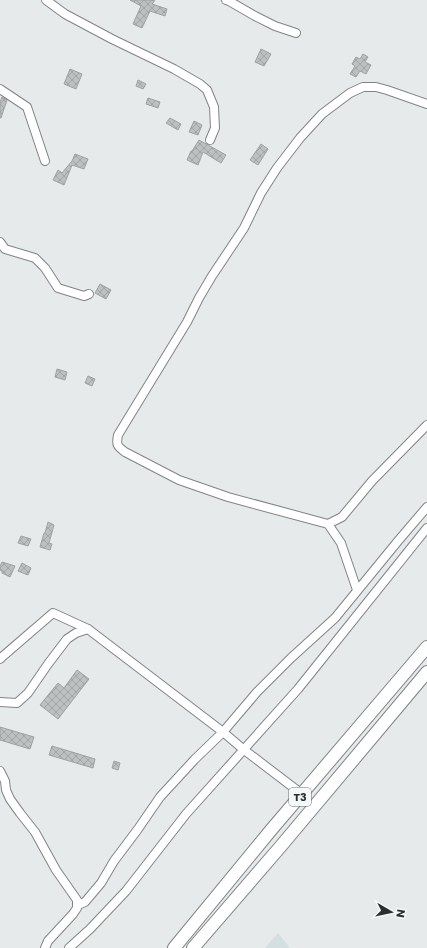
<svg xmlns="http://www.w3.org/2000/svg" width="427" height="948" font-family="Poppins,sans-serif">
<defs>
<pattern id="building-cross-hatch" width="8" height="8" patternUnits="userSpaceOnUse"><rect width="8" height="8" fill="#bcc0c0"/><path d="M0 0l8 8M0 8l8-8" fill="none" stroke="#a2a5a5"/></pattern>
</defs>
<rect width="100%" height="100%" fill="#e7eaeb"/>
<polygon fill="#d3dfe0" points="278,933 290,948 265,948"/>
<g fill="url(#building-cross-hatch)" stroke="#9fa2a3">
<polygon points="130,0 155,0 152,4 167,9 165,16 150,11 142,28 133,24 141,6"/>
<polygon points="261,49 271,54 264,66 255,62"/>
<polygon points="363,54 368,57 365,62 371,65 366,74 360,71 356,77 350,74 355,66 352,64 356,57 360,59"/>
<polygon points="70,69 82,74 76,89 64,84"/>
<polygon points="138,80 146,84 143,89 136,86"/>
<polygon points="2,97 7,100 1,118 0,118 0,102"/>
<polygon points="148,98 160,102 158,108 146,104"/>
<polygon points="170,118 181,124 178,130 166,123"/>
<polygon points="194,121 202,125 198,135 189,132"/>
<polygon points="199,140 226,155 221,163 203,152 198,165 187,160 191,151 192,151"/>
<polygon points="261,144 268,149 258,165 250,160"/>
<polygon points="75,154 88,159 84,169 72,165 64,185 53,180 58,170 62,173 72,161"/>
<polygon points="100,284 111,290 106,299 95,293"/>
<polygon points="57,369 67,372 65,380 55,377"/>
<polygon points="88,376 95,379 92,386 85,383"/>
<polygon points="48,522 54,525 49,543 52,544 50,550 40,547 44,533 45,533"/>
<polygon points="21,536 31,539 28,546 18,543"/>
<polygon points="2,562 15,566 10,577 2,573 2,571 0,570 0,566"/>
<polygon points="22,563 31,568 28,575 18,571"/>
<polygon points="77,670 89,679 58,719 40,705 58,683 64,688"/>
<polygon points="0,727 34,737 30,749 0,740"/>
<polygon points="52,746 95,759 93,768 49,755"/>
<polygon points="114,761 120,763 118,770 112,768"/>
</g>
<g fill="none" stroke-linecap="round" stroke-linejoin="round">
<g stroke="#818485" stroke-width="10">
<g id="minor">
<polyline points="46,0 65,14 112,39 174,69 200,84 207,90 214,107 215,128 210,140"/>
<polyline points="226,0 229,1 255,16 275,26 296,33"/>
<polyline points="0,89 27,107 45,161"/>
<polyline points="0,242 5,249 35,258 45,268 58,288 84,296 89,294"/>
<polyline points="328,524 342,517 372,481 427,425"/>
<path d="M357,590L341,543L328,524L228,497L179,480L125,452C117,446 116,445 118,435L187,322L199,298L212,276L244,228L261,193L277,168L300,138L322,114L350,93L363,87H376L387,90L427,104"/>
<polyline points="0,659 2,657 53,613 88,629 223,732 243,749 302,794"/>
<polyline points="0,702 17,703 28,693 48,664 67,639 76,633 88,629"/>
<polyline points="0,771 5,781 6,790 10,799 20,813 35,832 56,870 77,900 77,908 73,914 48,941 45,948"/>
<polyline points="78,905 85,902 101,883 114,861 138,829 160,797 195,759 223,732 257,692 291,658 335,618 398,541 427,507"/>
<polyline points="69,948 90,929 126,891 186,814 298,689 427,528"/>
</g>
</g>
<g stroke="#818485" stroke-width="14">
<g id="highway">
<polyline points="174,948 271,830 427,647"/>
<polyline points="193,948 281,846 427,672"/>
</g>
</g>
<use href="#minor" stroke="#fff" stroke-width="8"/>
<use href="#highway" stroke="#fff" stroke-width="12"/>
</g>
<g text-anchor="middle" stroke-width="3" stroke-linejoin="round" paint-order="stroke">
<rect fill="#f4f8f8" stroke="#686a6a" stroke-width="1" x="289" y="788" width="22" height="18" rx="3"/>
<g font-size="11" font-weight="bold" fill="#2c2d2d">
<text x="300" y="801">T3</text>
</g>
</g>
<g transform="translate(391 912) rotate(99)" stroke="#f4f8f8" stroke-width="3" paint-order="stroke">
<path d="M0-3L7 15L0 10L-7 15Z" fill="#2c2d2d"/>
<text y="-6" font-size="11" font-weight="bold" text-anchor="middle" fill="#2c2d2d">N</text>
</g>
</svg>
